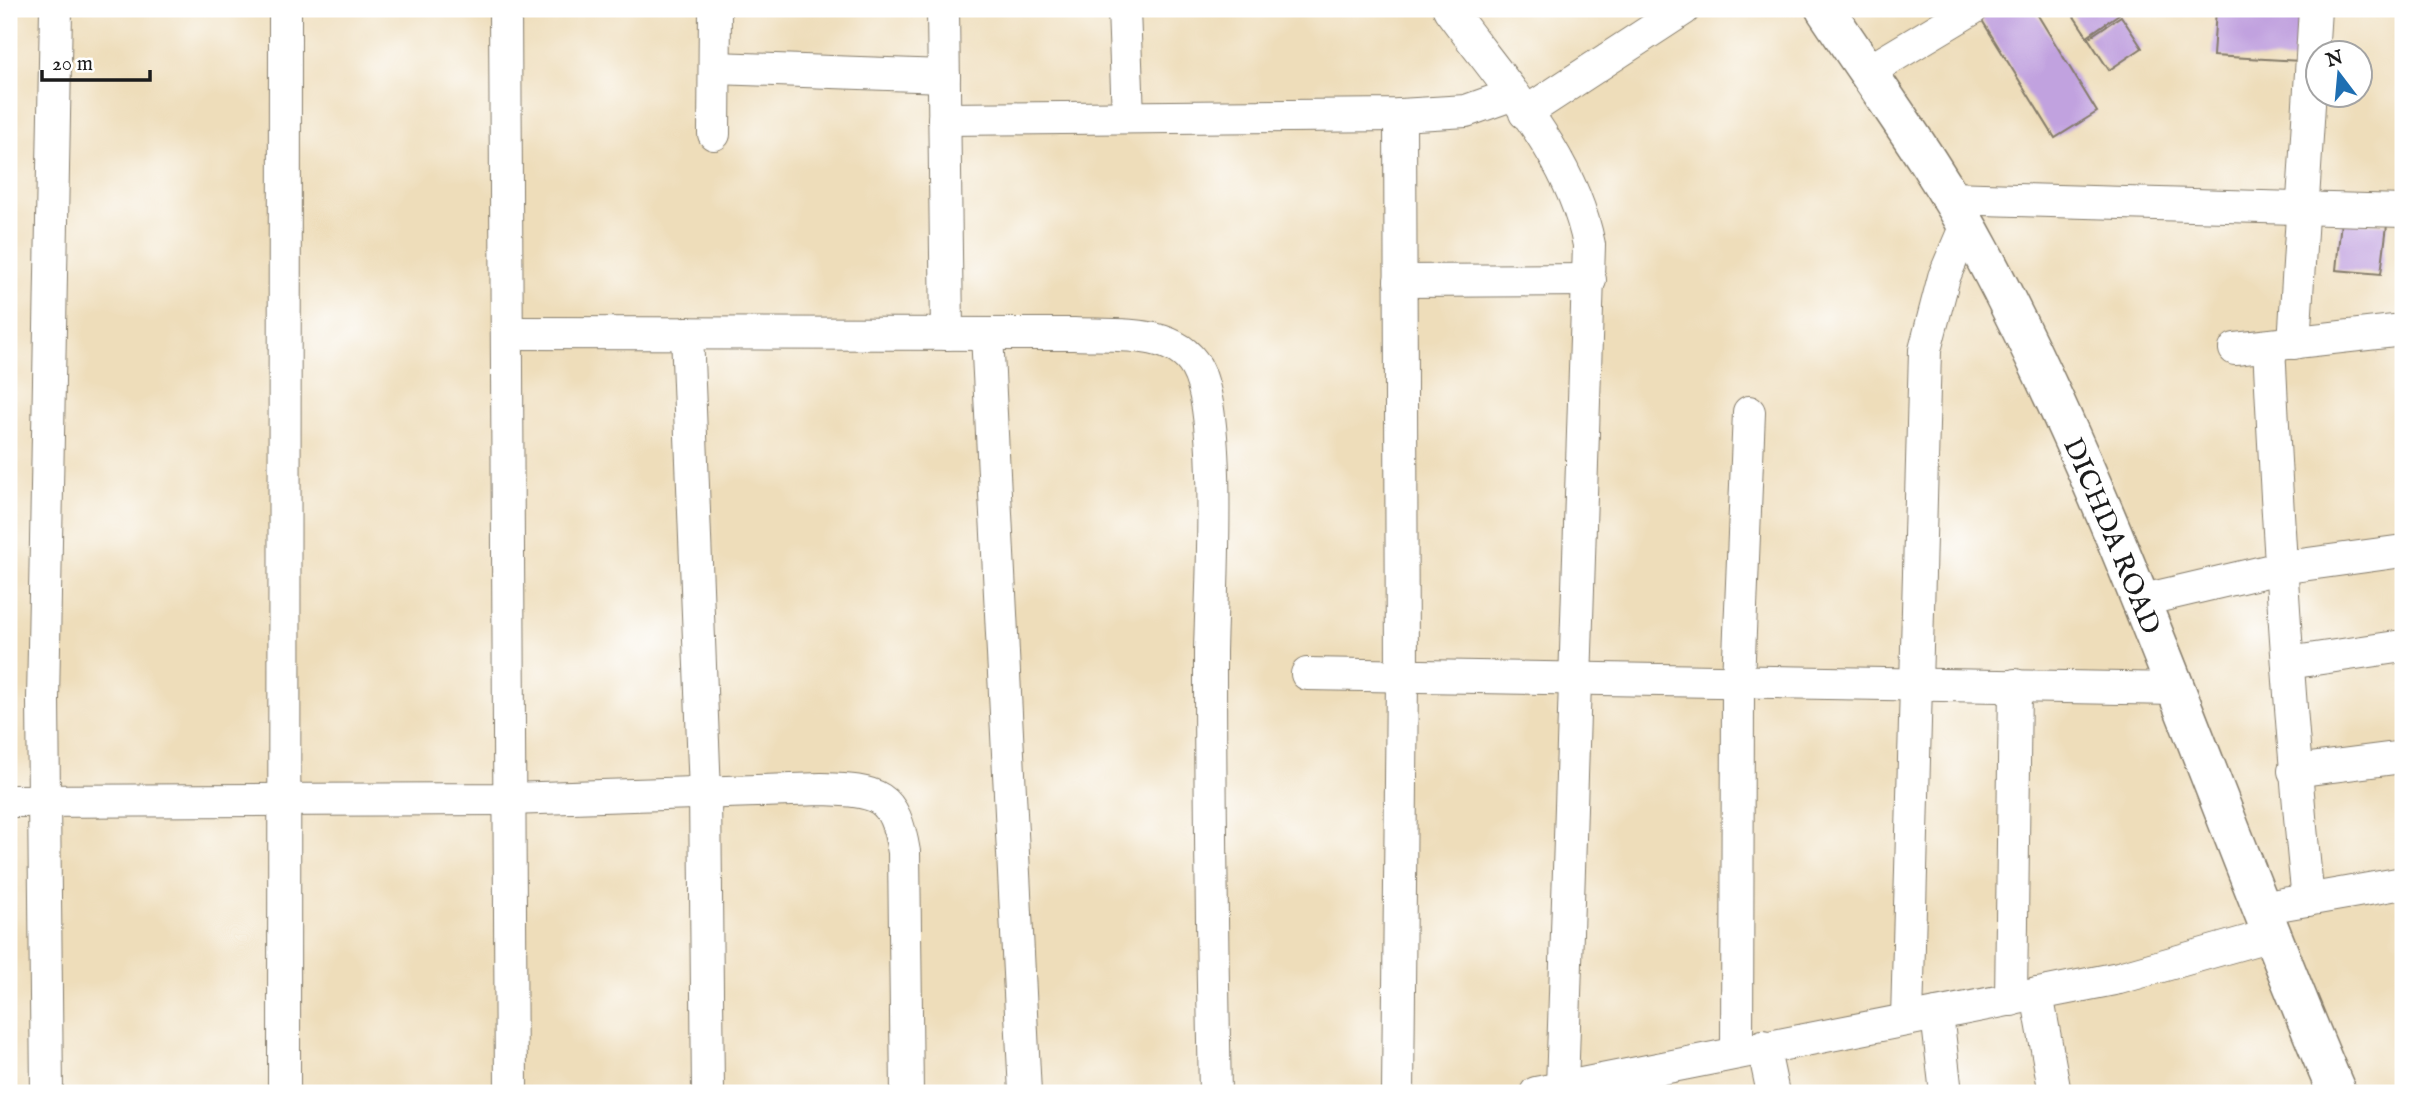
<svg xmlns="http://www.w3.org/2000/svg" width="2412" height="1102" font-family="'IM FELL English',serif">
<rect width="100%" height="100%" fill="#fff"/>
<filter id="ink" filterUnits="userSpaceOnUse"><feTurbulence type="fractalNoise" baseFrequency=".0143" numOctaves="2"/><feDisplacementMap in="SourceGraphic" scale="14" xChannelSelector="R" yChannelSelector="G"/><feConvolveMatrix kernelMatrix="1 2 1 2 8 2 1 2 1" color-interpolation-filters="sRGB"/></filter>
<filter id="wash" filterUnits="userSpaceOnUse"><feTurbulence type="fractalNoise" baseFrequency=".00686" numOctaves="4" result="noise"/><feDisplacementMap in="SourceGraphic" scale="28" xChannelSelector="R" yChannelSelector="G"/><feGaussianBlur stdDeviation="1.57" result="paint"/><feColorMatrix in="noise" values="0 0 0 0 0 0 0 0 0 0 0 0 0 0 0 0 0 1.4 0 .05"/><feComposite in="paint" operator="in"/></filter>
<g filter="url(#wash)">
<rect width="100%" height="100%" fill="#eeddba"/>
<g id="blocks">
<g fill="#c1a2df">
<polygon points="1994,9 2034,9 2097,112 2055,138 1980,17"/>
<polygon points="2069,9 2116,9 2119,14 2087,36"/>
<polygon points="2216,9 2305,9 2302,61 2213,56"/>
<polygon points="2121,16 2142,48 2109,70 2088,38"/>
<polygon points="2341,221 2387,225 2381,274 2336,270"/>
</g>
</g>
</g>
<g filter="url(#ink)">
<use href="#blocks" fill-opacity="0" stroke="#857c6b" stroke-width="2"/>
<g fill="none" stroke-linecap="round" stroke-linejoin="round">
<g stroke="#857c6b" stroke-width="34">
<g id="minor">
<polyline points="505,9 511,1093"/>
<polyline points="943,9 947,334"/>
<polyline points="1124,9 1128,117"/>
<path d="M1449,9C1502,82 1572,155 1589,245L1562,1088"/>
<polyline points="715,68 944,76"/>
<polyline points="1867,72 1972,9"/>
<polyline points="1525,113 1684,9"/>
<polyline points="944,119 1400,115 1466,111 1511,95"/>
<polyline points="714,134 715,9"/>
<polyline points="1950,198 2403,211"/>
<polyline points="1400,281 1590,280"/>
<path d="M507,333L1074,334C1112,336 1174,328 1196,367C1223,413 1211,592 1210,652C1210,799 1212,946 1215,1093"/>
<polyline points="687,333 705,793 708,1093"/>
<polyline points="987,334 1025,1093"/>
<polyline points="2294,343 2315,9"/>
<path d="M2269,346C2278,531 2289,716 2308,900"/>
<polyline points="2235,349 2403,330"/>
<polyline points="2143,600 2280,568 2403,551"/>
<polyline points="2288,663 2403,646"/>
<polyline points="1307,674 2177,689"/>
<polyline points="2294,771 2403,757"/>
<path d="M9,801L509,799L822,789C878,791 894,793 904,852L907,1093"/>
<polyline points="2261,908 2403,883"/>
<polyline points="2037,994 2055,1093"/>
<polyline points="2011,1000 2015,685"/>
<polyline points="1937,1014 1946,1093"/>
<polyline points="1907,1019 1925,350 1944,277 1966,225"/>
<polyline points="1763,1046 1773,1093"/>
<polyline points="1737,1051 1738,681 1749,412"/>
<polyline points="47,1093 43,700 56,9"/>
<polyline points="284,1093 285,9"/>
<polyline points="1398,1093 1402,676 1400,115"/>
<polyline points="1536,1093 2119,978 2271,935"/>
</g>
</g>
<g stroke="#857c6b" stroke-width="41">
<g id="secondary">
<path id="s1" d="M1825,9C1878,89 1937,168 1982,253C2125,522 2217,814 2337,1093"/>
</g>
</g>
<use href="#minor" stroke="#fff" stroke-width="32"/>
<use href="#secondary" stroke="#fff" stroke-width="38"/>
</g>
</g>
<g text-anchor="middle" stroke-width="5" stroke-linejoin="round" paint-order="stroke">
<g font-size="28" fill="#1c1c1c" stroke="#fff">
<text dy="10" stroke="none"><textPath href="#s1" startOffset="602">DICHDA ROAD</textPath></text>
</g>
</g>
<rect width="2412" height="1102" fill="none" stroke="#fff" stroke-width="35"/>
<g transform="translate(2339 74) rotate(344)"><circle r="33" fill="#ffffff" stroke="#a4a4a4" stroke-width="2"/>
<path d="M0-5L12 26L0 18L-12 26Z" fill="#1f6fb2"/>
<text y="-10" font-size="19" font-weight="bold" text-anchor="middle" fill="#1c1c1c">N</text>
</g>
<path d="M42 70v10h108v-10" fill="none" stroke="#1c1c1c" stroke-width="3.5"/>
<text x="52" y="70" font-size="21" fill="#1c1c1c" stroke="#ffffff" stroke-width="5" paint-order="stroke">20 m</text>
</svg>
